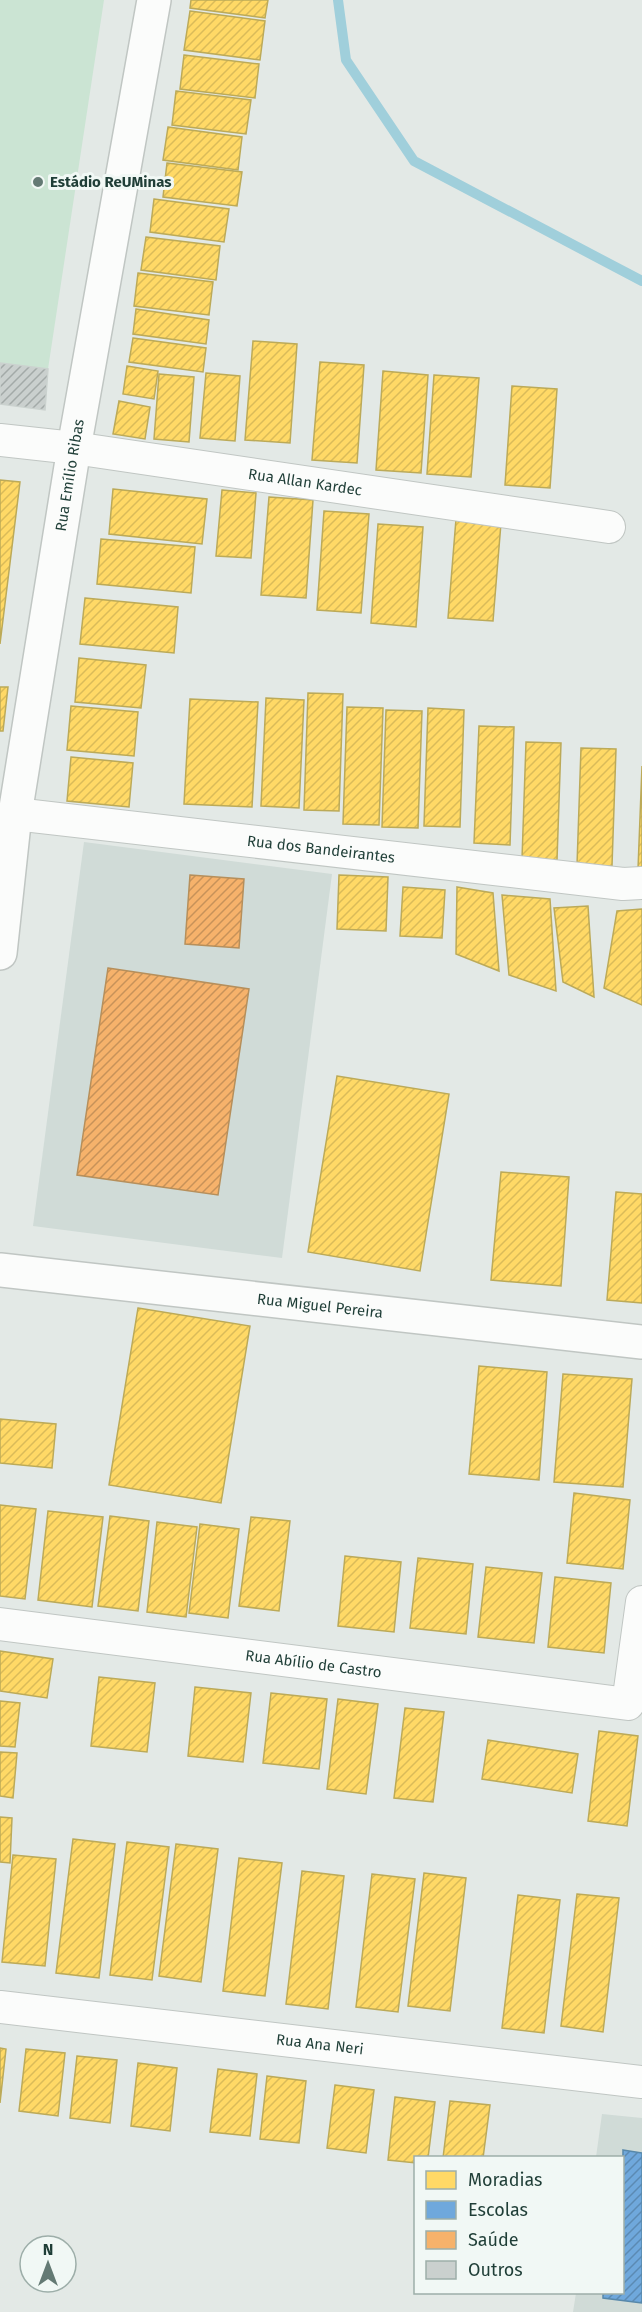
<svg xmlns="http://www.w3.org/2000/svg" width="642" height="2312" font-family="'Fira Sans',sans-serif">
<defs>
<pattern id="homes-hatch" width="6" height="6" patternUnits="userSpaceOnUse" patternTransform="scale(1.5)"><rect width="6" height="6" fill="#ffd966"/><path d="M-1 1l2-2M0 6l6-6M5 7l2-2" fill="none" stroke="#dabb59"/></pattern>
<pattern id="schools-hatch" width="6" height="6" patternUnits="userSpaceOnUse" patternTransform="scale(1.5)"><rect width="6" height="6" fill="#6fa8dc"/><path d="M-1 1l2-2M0 6l6-6M5 7l2-2" fill="none" stroke="#5b8ab3"/></pattern>
<pattern id="health-hatch" width="6" height="6" patternUnits="userSpaceOnUse" patternTransform="scale(1.5)"><rect width="6" height="6" fill="#f6b26b"/><path d="M-1 1l2-2M0 6l6-6M5 7l2-2" fill="none" stroke="#c79259"/></pattern>
<pattern id="building-hatch" width="6" height="6" patternUnits="userSpaceOnUse" patternTransform="scale(1.5)"><rect width="6" height="6" fill="#cad0ce"/><path d="M-1 1l2-2M0 6l6-6M5 7l2-2" fill="none" stroke="#a3aaa8"/></pattern>
</defs>
<rect width="100%" height="100%" fill="#e3e9e6"/>
<g fill="#d0dbd7">
<polygon points="84,842 332,874 282,1258 33,1226"/>
<polygon points="602,2114 642,2118 642,2312 573,2312 576,2293 622,2292 622,2158 596,2157"/>
</g>
<polygon fill="#cbe4d3" points="0,0 104,0 48,369 45,410 0,404"/>
<g fill="url(#homes-hatch)" stroke="#bcaa58" stroke-width="1.5">
<polygon points="191,0 268,0 265,18 190,8"/>
<polygon points="190,11 265,21 260,60 184,50"/>
<polygon points="184,55 259,64 255,98 180,89"/>
<polygon points="176,91 251,100 246,134 172,125"/>
<polygon points="168,127 242,137 238,170 163,160"/>
<polygon points="167,163 242,172 237,206 163,197"/>
<polygon points="154,199 229,209 224,242 150,232"/>
<polygon points="146,237 220,246 216,280 141,270"/>
<polygon points="138,273 213,282 209,315 134,306"/>
<polygon points="136,309 209,320 206,344 133,334"/>
<polygon points="133,338 206,348 203,372 129,362"/>
<polygon points="253,341 297,344 290,443 245,440"/>
<polygon points="320,362 364,365 357,463 312,460"/>
<polygon points="127,366 158,371 154,399 123,394"/>
<polygon points="383,371 428,375 421,473 376,470"/>
<polygon points="206,373 240,376 235,441 200,438"/>
<polygon points="159,374 194,377 189,442 154,439"/>
<polygon points="434,375 479,378 471,477 427,474"/>
<polygon points="512,386 557,389 550,488 505,485"/>
<polygon points="119,401 150,407 145,439 113,434"/>
<polygon points="0,480 20,482 0,644"/>
<polygon points="113,489 207,499 202,544 109,534"/>
<polygon points="222,490 256,493 251,558 216,556"/>
<polygon points="269,497 313,500 306,598 261,595"/>
<polygon points="324,511 369,514 361,613 317,610"/>
<polygon points="456,519 501,523 493,621 448,618"/>
<polygon points="378,524 423,527 416,627 371,623"/>
<polygon points="101,539 195,547 191,593 97,584"/>
<polygon points="85,598 178,607 174,653 80,644"/>
<polygon points="79,658 146,665 141,708 75,702"/>
<polygon points="0,687 8,687 3,731 0,731"/>
<polygon points="308,693 343,694 339,811 304,810"/>
<polygon points="266,698 304,700 299,808 261,806"/>
<polygon points="190,699 258,702 252,807 184,804"/>
<polygon points="71,706 138,712 134,756 67,750"/>
<polygon points="347,707 383,708 379,825 343,824"/>
<polygon points="428,708 464,710 460,827 424,826"/>
<polygon points="386,710 422,711 418,828 382,827"/>
<polygon points="479,726 514,727 510,845 474,843"/>
<polygon points="526,742 561,743 557,860 522,859"/>
<polygon points="581,748 616,749 612,866 577,865"/>
<polygon points="71,757 133,763 129,807 67,801"/>
<polygon points="642,766 642,869 638,869"/>
<polygon points="339,875 388,877 386,931 337,929"/>
<polygon points="403,887 445,890 442,938 400,936"/>
<polygon points="457,887 493,893 499,971 456,954"/>
<polygon points="502,895 550,899 556,991 509,975"/>
<polygon points="588,906 594,997 563,982 554,908"/>
<polygon points="642,909 642,1005 604,988 617,911"/>
<polygon points="337,1076 449,1094 420,1271 308,1252"/>
<polygon points="501,1172 569,1177 561,1286 491,1280"/>
<polygon points="616,1192 642,1194 642,1303 607,1300"/>
<polygon points="138,1308 250,1326 221,1503 109,1485"/>
<polygon points="479,1366 547,1372 539,1480 469,1474"/>
<polygon points="563,1374 632,1379 623,1487 554,1482"/>
<polygon points="0,1419 56,1424 52,1468 0,1463"/>
<polygon points="574,1493 630,1500 623,1569 567,1563"/>
<polygon points="0,1505 36,1509 25,1599 0,1596"/>
<polygon points="48,1511 103,1517 92,1607 38,1600"/>
<polygon points="110,1516 149,1521 138,1611 98,1606"/>
<polygon points="251,1517 290,1521 279,1611 239,1606"/>
<polygon points="157,1522 197,1527 186,1617 147,1612"/>
<polygon points="200,1524 239,1529 228,1618 189,1613"/>
<polygon points="345,1556 401,1562 394,1632 338,1626"/>
<polygon points="418,1558 473,1564 466,1634 410,1628"/>
<polygon points="486,1567 542,1573 534,1643 478,1637"/>
<polygon points="555,1577 611,1583 604,1653 548,1647"/>
<polygon points="0,1651 53,1659 47,1698 0,1691"/>
<polygon points="99,1677 155,1683 147,1752 91,1746"/>
<polygon points="195,1687 251,1693 243,1762 188,1756"/>
<polygon points="271,1693 327,1699 319,1769 263,1763"/>
<polygon points="338,1699 378,1704 366,1794 327,1789"/>
<polygon points="0,1701 20,1703 15,1747 0,1746"/>
<polygon points="405,1708 444,1712 433,1802 394,1798"/>
<polygon points="599,1731 638,1736 627,1826 588,1821"/>
<polygon points="488,1740 578,1754 572,1793 482,1779"/>
<polygon points="0,1752 17,1753 13,1798 0,1796"/>
<polygon points="0,1817 12,1818 10,1863 0,1862"/>
<polygon points="73,1839 115,1844 99,1978 56,1973"/>
<polygon points="127,1842 169,1847 152,1980 110,1975"/>
<polygon points="176,1844 218,1849 201,1982 159,1976"/>
<polygon points="13,1855 56,1859 45,1966 2,1962"/>
<polygon points="239,1858 282,1863 265,1996 223,1991"/>
<polygon points="302,1871 344,1876 328,2009 286,2004"/>
<polygon points="424,1873 466,1878 450,2011 408,2006"/>
<polygon points="372,1874 415,1879 398,2012 356,2007"/>
<polygon points="577,1894 619,1898 603,2032 561,2026"/>
<polygon points="518,1895 560,1900 544,2033 502,2028"/>
<polygon points="0,2048 6,2049 0,2103"/>
<polygon points="26,2049 65,2053 58,2116 19,2111"/>
<polygon points="77,2056 117,2060 110,2123 70,2118"/>
<polygon points="138,2063 177,2068 170,2131 131,2126"/>
<polygon points="218,2069 257,2074 250,2136 210,2132"/>
<polygon points="267,2076 306,2081 299,2143 260,2139"/>
<polygon points="335,2085 374,2090 366,2153 327,2148"/>
<polygon points="395,2097 435,2102 428,2158 416,2158 416,2163 388,2160"/>
<polygon points="450,2101 490,2105 483,2158 443,2158"/>
</g>
<polygon fill="url(#schools-hatch)" stroke="#5788aa" stroke-width="1.5" points="623,2150 642,2153 642,2303 603,2298 603,2292 622,2292"/>
<g fill="url(#health-hatch)" stroke="#b68f5b" stroke-width="1.5">
<polygon points="190,875 244,879 239,948 185,944"/>
<polygon points="108,968 249,989 218,1195 77,1175"/>
</g>
<g fill="none" stroke-linecap="round" stroke-linejoin="round">
<polyline stroke="#a0cfdb" stroke-width="10" points="338,0 346,60 414,161 642,281"/>
</g>
<polygon fill="url(#building-hatch)" stroke="#cbd2cf" stroke-width="1.5" points="0,363 48,369 45,410 0,404"/>
<g fill="none" stroke-linecap="round" stroke-linejoin="round">
<g stroke="#c0c6c3" stroke-width="34">
<g id="minor">
<path id="s1" d="M0,440L74,448L609,527"/>
<path id="s2" d="M15,814L623,884L642,883"/>
<path id="s3" d="M0,1624L628,1704L642,1602"/>
<path id="s4" d="M0,2007L642,2082"/>
</g>
</g>
<g stroke="#c0c6c3" stroke-width="36">
<g id="tertiary">
<path id="s5" d="M0,953L15,814L74,448L154,0"/>
<path id="s6" d="M0,1270L642,1342"/>
</g>
</g>
<use href="#minor" stroke="#fbfcfb" stroke-width="32"/>
<use href="#tertiary" stroke="#fbfcfb" stroke-width="33"/>
</g>
<circle fill="#647a74" stroke="#f1f8f5" stroke-width="2" cx="38" cy="182" r="6"/>
<g text-anchor="middle" stroke-width="6" stroke-linejoin="round" paint-order="stroke">
<g font-size="15" font-weight="bold" fill="#1f3e37" stroke="#f1f8f5" text-anchor="start">
<text x="50" y="187">Estádio ReUMinas</text>
</g>
<g font-size="15" fill="#1f3e37" stroke="#f1f8f5">
<text dy="5" stroke="none"><textPath href="#s5" startOffset="483">Rua Emílio Ribas</textPath></text>
<text dy="5" stroke="none"><textPath href="#s1" startOffset="308">Rua Allan Kardec</textPath></text>
<text dy="5" stroke="none"><textPath href="#s2" startOffset="308">Rua dos Bandeirantes</textPath></text>
<text dy="5" stroke="none"><textPath href="#s6" startOffset="322">Rua Miguel Pereira</textPath></text>
<text dy="5" stroke="none"><textPath href="#s3" startOffset="316">Rua Abílio de Castro</textPath></text>
<text dy="5" stroke="none"><textPath href="#s4" startOffset="322">Rua Ana Neri</textPath></text>
</g>
</g>
<rect x="414" y="2156" width="210" height="138" fill="#f1f8f5" stroke="#9daea9" stroke-width="1.5"/>
<rect x="426" y="2171" width="30" height="18" fill="#ffd966" stroke="#9daea9" stroke-width="1.5"/>
<text x="468" y="2186" font-size="18" fill="#1f3e37">Moradias</text>
<rect x="426" y="2201" width="30" height="18" fill="#6fa8dc" stroke="#9daea9" stroke-width="1.5"/>
<text x="468" y="2216" font-size="18" fill="#1f3e37">Escolas</text>
<rect x="426" y="2231" width="30" height="18" fill="#f6b26b" stroke="#9daea9" stroke-width="1.5"/>
<text x="468" y="2246" font-size="18" fill="#1f3e37">Saúde</text>
<rect x="426" y="2261" width="30" height="18" fill="#cad0ce" stroke="#9daea9" stroke-width="1.5"/>
<text x="468" y="2276" font-size="18" fill="#1f3e37">Outros</text>
<g transform="translate(48 2264)"><circle r="28" fill="#f1f8f5" stroke="#9daea9" stroke-width="1.5"/>
<path d="M0-4.5L10 22L0 15L-10 22Z" fill="#647a74"/>
<text y="-9" font-size="16" font-weight="bold" text-anchor="middle" fill="#1f3e37">N</text>
</g>
</svg>
